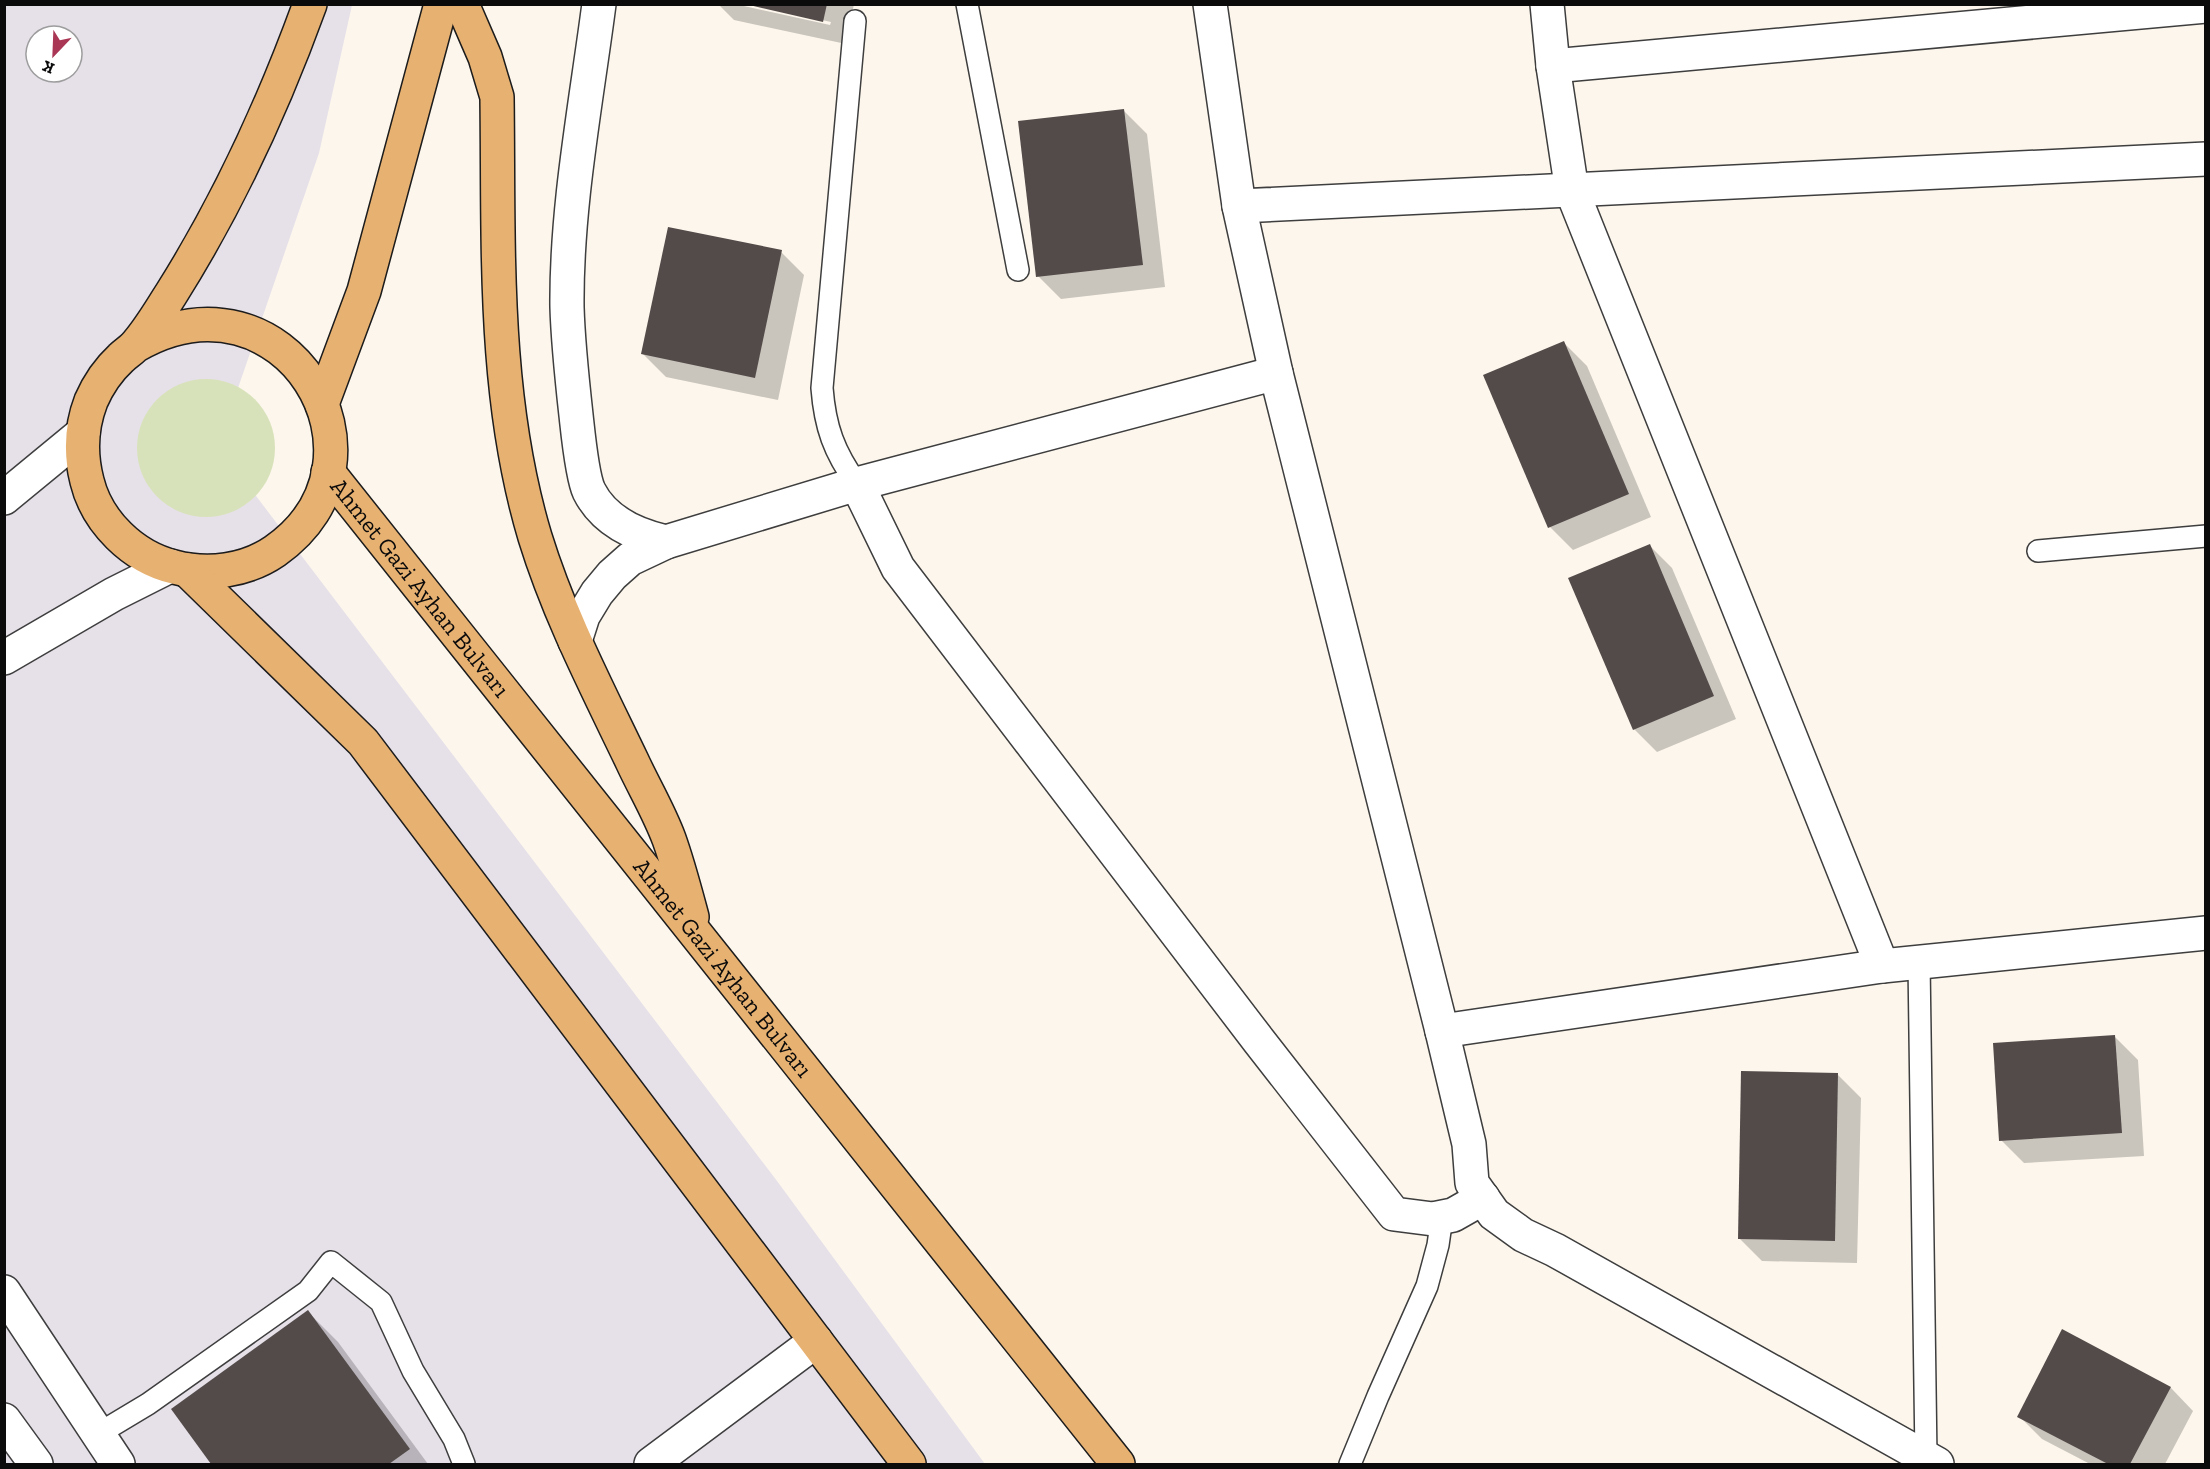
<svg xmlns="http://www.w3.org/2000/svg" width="2210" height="1469" font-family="'Zilla Slab',serif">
<rect width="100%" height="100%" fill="#fcf6ec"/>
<path fill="#e6e0e9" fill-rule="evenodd" d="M5,5H352L319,153L218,446L777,1181L985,1464H5ZM36,36H72V72H36Z"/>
<circle fill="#d8e2ba" cx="206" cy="448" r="69"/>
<g fill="#0003">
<polygon points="718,4 735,4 830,25 831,22 748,4 854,4 846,44 734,20"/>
<polygon points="1124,111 1147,134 1165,287 1061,299 1038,276"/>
<polygon points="781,252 804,275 778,400 666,377 643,354"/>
<polygon points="1564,343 1587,366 1651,517 1573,550 1550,527"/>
<polygon points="1649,545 1672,568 1736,719 1657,752 1634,729"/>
<polygon points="2115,1037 2138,1060 2144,1156 2024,1163 2001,1140"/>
<polygon points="1838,1075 1861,1098 1857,1263 1762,1261 1739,1238"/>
<polygon points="308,1312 338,1342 428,1464 213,1464 173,1410"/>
<polygon points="2171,1388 2193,1411 2165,1464 2090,1464 2042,1439 2019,1416"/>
</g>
<g fill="#524b49">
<polygon points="745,4 827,4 823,22"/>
<polygon points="1124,109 1143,265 1036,277 1018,121"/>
<polygon points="668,227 782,250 755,378 641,354"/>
<polygon points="1564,341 1629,494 1548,528 1483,375"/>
<polygon points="1650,544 1714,696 1633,730 1568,578"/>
<polygon points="2115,1035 2122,1133 1999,1141 1993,1043"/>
<polygon points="1741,1071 1838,1073 1835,1241 1738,1239"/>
<polygon points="308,1310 410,1449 389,1464 211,1464 171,1409"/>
<polygon points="2062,1329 2171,1387 2130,1464 2108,1464 2017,1417"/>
</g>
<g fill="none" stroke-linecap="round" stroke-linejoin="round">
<g stroke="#3e3e3e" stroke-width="24">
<g id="service">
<polyline points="967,4 1018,270"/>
<path d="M855,21L822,388C825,427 834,452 857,484"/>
<polyline points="2038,551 2206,536"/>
<polyline points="1919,962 1926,1458"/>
<polyline points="98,1434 148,1404 308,1291 331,1262 381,1302 413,1371 454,1439 464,1464"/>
<polyline points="1350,1464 1378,1396 1427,1286 1438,1245 1442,1217"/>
</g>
</g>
<g stroke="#3e3e3e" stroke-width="36">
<g id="minor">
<path d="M599,4C586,104 566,207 567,307C568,343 572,379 576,415C578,433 582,476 589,491C604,521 635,535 666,542"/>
<polyline points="1210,4 1239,206 1276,373 1442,1031 1469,1144 1472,1183 1494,1214 1523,1235 1555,1250 1937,1464"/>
<polyline points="1547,4 1553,66 1572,191 1882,966"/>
<polyline points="1553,66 2206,6"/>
<polyline points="1239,206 2206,159"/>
<polyline points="857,484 898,568 1259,1041 1394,1214 1433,1219 1453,1215 1483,1198"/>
<polyline points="575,641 583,616 597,593 612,575 630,559 666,542 857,484 1276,373"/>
<polyline points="1442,1031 1882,966 2206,933"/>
<polyline points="651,1464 816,1341"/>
</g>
</g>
<g stroke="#3e3e3e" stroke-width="36">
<g id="tertiary">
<polyline points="4,498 83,433"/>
<polyline points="4,658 114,594 170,566"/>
<polyline points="4,1292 118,1464"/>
<polyline points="4,1420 36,1464"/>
</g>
</g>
<g stroke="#1c1c1c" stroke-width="36">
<g id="primary">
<path d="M462,4L485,57L497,97C499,244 492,394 535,537C559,615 597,688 632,761C644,787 659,812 669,839C678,864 685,891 692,917"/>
<path d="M135,346C284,259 406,459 275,551C246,571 208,576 174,567C133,557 97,522 87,481C80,454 81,427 91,401C98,385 108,370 121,358C125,354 130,351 134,347C148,332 160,311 171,294C229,202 273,106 310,4"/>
<polyline points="322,404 364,291 441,4"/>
<path id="s1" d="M328,472L1118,1464"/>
<polyline points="187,570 363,742 909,1464"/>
</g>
</g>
<use href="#service" stroke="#fff" stroke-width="21"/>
<use href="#minor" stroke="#fff" stroke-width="33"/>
<use href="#tertiary" stroke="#fff" stroke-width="33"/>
<use href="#primary" stroke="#e7b172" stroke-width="33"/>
</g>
<g text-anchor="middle" stroke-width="6" stroke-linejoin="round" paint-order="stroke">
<g font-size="24" fill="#0b0b0b" stroke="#fff">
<text dy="8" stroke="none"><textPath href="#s1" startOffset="148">Ahmet Gazi Ayhan Bulvarı</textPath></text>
<text dy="8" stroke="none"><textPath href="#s1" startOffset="634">Ahmet Gazi Ayhan Bulvarı</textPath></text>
</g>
</g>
<rect width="2210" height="1469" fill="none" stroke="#0b0b0b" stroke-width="12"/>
<g transform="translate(54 54) rotate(203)"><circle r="28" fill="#ffffff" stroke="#9d9d9d" stroke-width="1.5"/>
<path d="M0-4.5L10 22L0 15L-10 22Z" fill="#a93654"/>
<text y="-9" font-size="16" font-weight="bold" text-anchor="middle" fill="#0b0b0b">K</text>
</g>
</svg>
